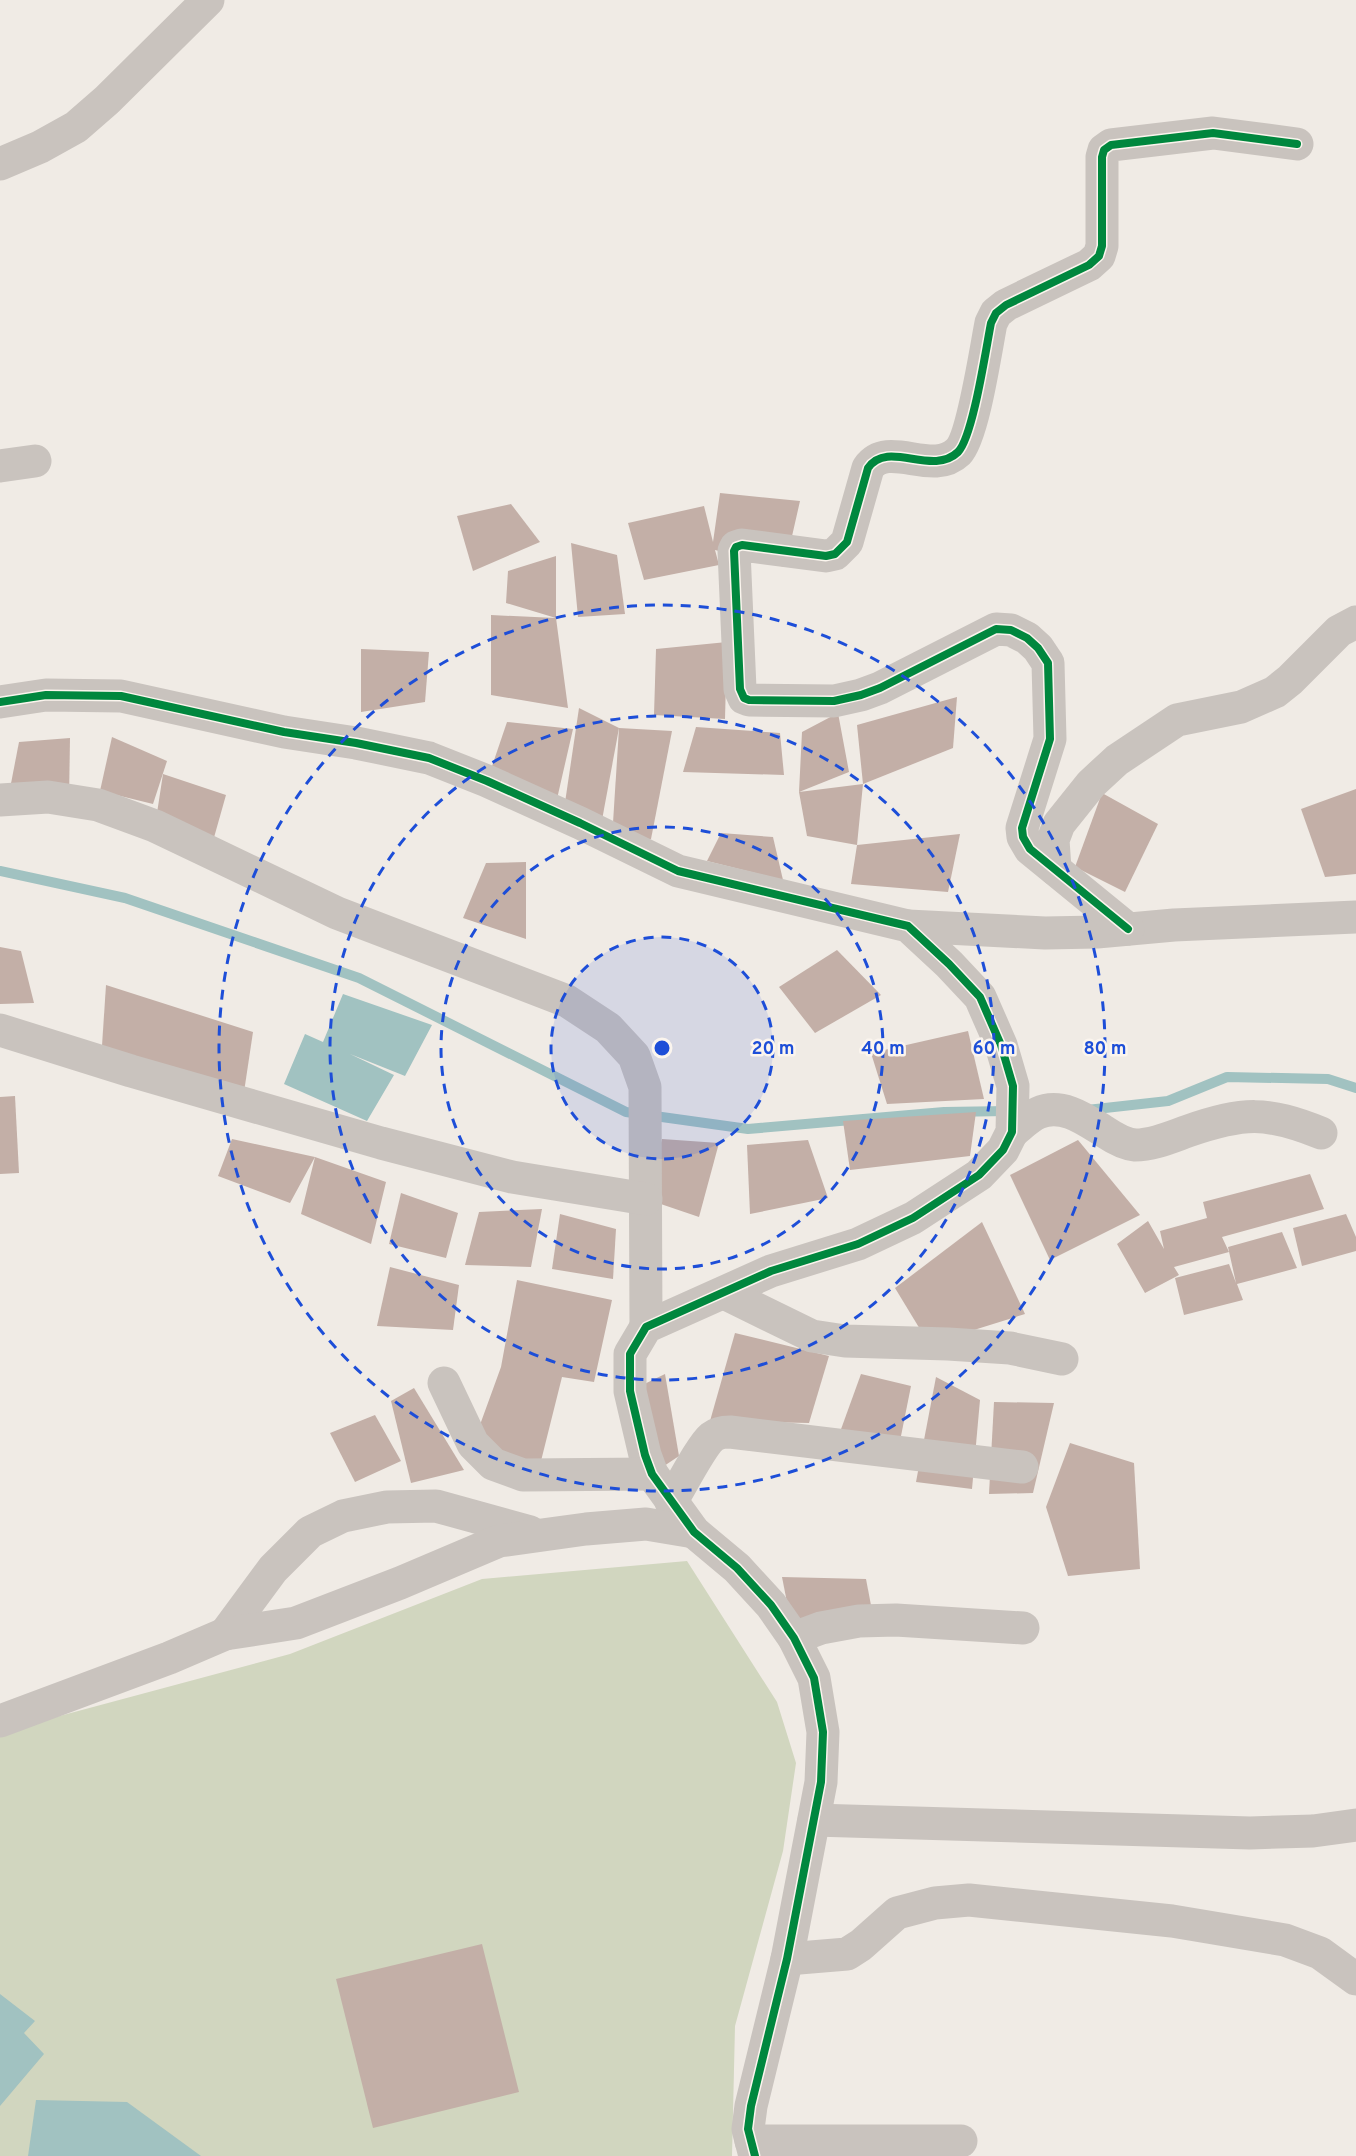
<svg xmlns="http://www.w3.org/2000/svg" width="1356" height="2156" font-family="Overpass,sans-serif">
<rect width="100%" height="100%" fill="#f0ebe5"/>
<polygon fill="#d1d6bf" points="687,1561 777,1702 796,1763 783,1851 735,2026 732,2156 0,2156 0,1732 290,1654 482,1579"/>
<g fill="#a1c2c1">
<polygon points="343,994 432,1025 405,1076 350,1054 394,1075 367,1121 284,1084 305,1034 323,1042"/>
<polygon points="0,1994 35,2021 24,2033 44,2054 0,2106"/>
<polygon points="36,2100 127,2102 201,2156 28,2156"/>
</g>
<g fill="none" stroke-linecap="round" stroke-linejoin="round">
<g stroke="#a1c2c1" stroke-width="10">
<polyline points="0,871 125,898 359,978 626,1112 748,1129 944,1112 1008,1111"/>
<polyline points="1087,1110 1168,1101 1227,1077 1328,1079 1356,1088"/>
</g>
</g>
<g fill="#c3afa7">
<polygon points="720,493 800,501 785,567 715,550 719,565 644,580 628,523 704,506 713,542"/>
<polygon points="511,504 540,542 473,571 457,516"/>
<polygon points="571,543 617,555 625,614 578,617"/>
<polygon points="556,556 556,618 568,708 491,695 491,615 556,618 506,603 508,571"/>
<polygon points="727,642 725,719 654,715 656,649"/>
<polygon points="361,649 429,652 425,702 361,712"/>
<polygon points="957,697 953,748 863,784 857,725"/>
<polygon points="579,708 619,728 602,820 563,816"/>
<polygon points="838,713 849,772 799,792 863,784 857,845 807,836 799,792 802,732"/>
<polygon points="507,722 573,729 554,812 487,781"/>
<polygon points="696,727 780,733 784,775 683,772"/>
<polygon points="619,728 672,731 651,839 612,839"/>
<polygon points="112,737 167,761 153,804 100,791"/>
<polygon points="70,738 69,800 8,799 19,742"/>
<polygon points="163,774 226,795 213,841 155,826"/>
<polygon points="1356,789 1356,874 1325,877 1301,809"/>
<polygon points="1102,793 1158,824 1125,892 1075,867"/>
<polygon points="721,833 773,837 783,880 707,861"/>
<polygon points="960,834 948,892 851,884 857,845"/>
<polygon points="526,862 526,939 463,918 486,863"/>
<polygon points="0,947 21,951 34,1003 0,1004"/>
<polygon points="837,950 881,995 815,1033 779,987"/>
<polygon points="106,985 253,1032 244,1092 101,1061"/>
<polygon points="968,1031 984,1099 887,1104 871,1053"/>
<polygon points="15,1096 19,1173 0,1174 0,1097"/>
<polygon points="976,1112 970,1156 850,1170 843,1121"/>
<polygon points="232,1139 315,1157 386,1182 371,1244 301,1214 315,1157 290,1203 218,1176"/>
<polygon points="662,1139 719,1143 699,1217 646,1199"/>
<polygon points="808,1140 828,1198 750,1214 747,1145"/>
<polygon points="1078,1140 1140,1215 1050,1260 1010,1175"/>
<polygon points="1310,1174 1324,1209 1222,1237 1229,1252 1174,1267 1179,1275 1145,1293 1117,1244 1148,1221 1164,1249 1160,1231 1207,1218 1203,1202"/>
<polygon points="401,1193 458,1213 446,1258 389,1244"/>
<polygon points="542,1209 531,1267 465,1265 479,1212"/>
<polygon points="560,1214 616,1229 613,1279 552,1269"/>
<polygon points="1346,1214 1356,1237 1356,1251 1302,1266 1293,1228"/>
<polygon points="982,1222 1025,1314 929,1344 895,1288"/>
<polygon points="1282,1232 1297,1268 1237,1284 1243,1300 1184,1315 1175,1278 1229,1264 1236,1283 1228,1247"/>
<polygon points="390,1267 459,1285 453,1330 377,1326"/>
<polygon points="517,1280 612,1300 594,1382 562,1377 540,1465 473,1444 501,1367"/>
<polygon points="735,1333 829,1356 809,1423 710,1421"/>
<polygon points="665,1374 679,1456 652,1474 630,1391"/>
<polygon points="861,1374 911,1386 900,1441 840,1432"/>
<polygon points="936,1377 980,1400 972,1489 916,1482"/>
<polygon points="414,1388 464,1470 411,1483 391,1401"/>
<polygon points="994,1402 1054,1403 1033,1493 989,1494"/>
<polygon points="375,1415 401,1461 355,1482 330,1433"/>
<polygon points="1070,1443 1134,1463 1140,1569 1068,1576 1046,1507"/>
<polygon points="782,1577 866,1579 874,1621 794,1638"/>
<polygon points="482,1944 519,2092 373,2128 336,1979"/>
</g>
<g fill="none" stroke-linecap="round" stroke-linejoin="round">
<g stroke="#c9c3be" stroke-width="33">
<polyline points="0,164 40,147 76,127 107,100 208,0"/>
<polyline points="0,466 35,461"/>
<polyline points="0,702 46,695 121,696 284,732 356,743 429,758 487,781 580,823 678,871 908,926 949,964 980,997 1001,1045 1013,1086 1012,1132 1003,1150 979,1175 913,1218 858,1244 771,1271 646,1327 630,1354 630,1391 645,1455 652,1474 694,1532 737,1568 771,1605 794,1638 814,1678 823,1732 821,1782 787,1959 751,2106 748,2129 755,2156"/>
<polyline points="0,800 48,797 98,805 155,826 337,913 567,1001 608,1028 634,1056 645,1087 646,1327"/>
<polyline points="1055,869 1053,840 1059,824 1091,784 1117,760 1177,720 1241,707 1275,692 1290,680 1339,631 1356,622"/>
<polyline points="908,926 1045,933 1097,932 1174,925 1356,917"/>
<path d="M1128,929L1030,849L1023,837L1022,828L1050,739L1048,663L1038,648L1027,638L1011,630L996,629L880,688L861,695L834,701L749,700L744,698L740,689L734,551L736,547L742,545L826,556L835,554L847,542L868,468C888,439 932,477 958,452C973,437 986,348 991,323L996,313L1006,305L1089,265L1099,256L1102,246V157L1104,150L1111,145L1213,133L1297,144"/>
<polyline points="0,1030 131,1071 381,1143 512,1177 646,1199"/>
<path d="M1012,1132C1020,1126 1029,1117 1038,1113C1062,1102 1086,1120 1105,1132C1114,1138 1124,1144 1135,1145C1153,1145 1171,1137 1188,1131C1244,1112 1266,1111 1321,1133"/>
<polyline points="724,1293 812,1336 845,1341 948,1344 1010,1348 1062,1359"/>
<polyline points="444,1383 473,1444 493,1464 523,1475 652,1474"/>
<path d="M671,1502C680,1488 701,1446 712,1437C717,1433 723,1432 730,1432L1022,1467"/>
<polyline points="225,1634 273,1569 310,1532 343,1516 387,1507 436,1506 530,1532"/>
<polyline points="794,1638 821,1628 859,1621 896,1620 1023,1628"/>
<polyline points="0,1721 169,1658 225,1634 296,1623 400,1583 499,1541 586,1529 646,1524 694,1532"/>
<polyline points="814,1820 1250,1833 1313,1831 1356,1825"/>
<polyline points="787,1959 847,1954 861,1945 897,1913 935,1903 969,1900 1172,1921 1285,1940 1320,1953 1356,1979"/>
<polyline points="751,2141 961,2141"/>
</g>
<g stroke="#fbf5ee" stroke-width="11">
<g id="cycleway">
<polyline points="0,702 46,695 121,696 284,732 356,743 429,758 487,781 580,823 678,871 908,926 949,964 980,997 1001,1045 1013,1086 1012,1132 1003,1150 979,1175 913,1218 858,1244 771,1271 646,1327 630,1354 630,1391 645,1455 652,1474 694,1532 737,1568 771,1605 794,1638 814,1678 823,1732 821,1782 787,1959 751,2106 748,2129 755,2156"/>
<path d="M1128,929L1030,849L1023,837L1022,828L1050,739L1048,663L1038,648L1027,638L1011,630L996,629L880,688L861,695L834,701L749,700L744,698L740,689L734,551L736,547L742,545L826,556L835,554L847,542L868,468C888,439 932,477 958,452C973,437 986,348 991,323L996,313L1006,305L1089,265L1099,256L1102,246V157L1104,150L1111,145L1213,133L1297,144"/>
</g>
</g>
<use href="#cycleway" stroke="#00873e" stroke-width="8"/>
</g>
<circle cx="662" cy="1048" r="111" fill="#1d4ed8" fill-opacity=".12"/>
<g fill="none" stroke="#1d4ed8" stroke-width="3" stroke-dasharray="10 8">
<circle cx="662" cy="1048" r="111"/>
<circle cx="662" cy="1048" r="221"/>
<circle cx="662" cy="1048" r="332"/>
<circle cx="662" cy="1048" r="443"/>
</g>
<circle cx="662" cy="1048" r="9" fill="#1d4ed8" stroke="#fbf5ee" stroke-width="3"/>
<g font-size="18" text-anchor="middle" font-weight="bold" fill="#1d4ed8" stroke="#fbf5ee" stroke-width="5" stroke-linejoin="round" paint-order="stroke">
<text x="773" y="1054">20 m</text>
<text x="883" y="1054">40 m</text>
<text x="994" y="1054">60 m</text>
<text x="1105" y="1054">80 m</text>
</g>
</svg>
